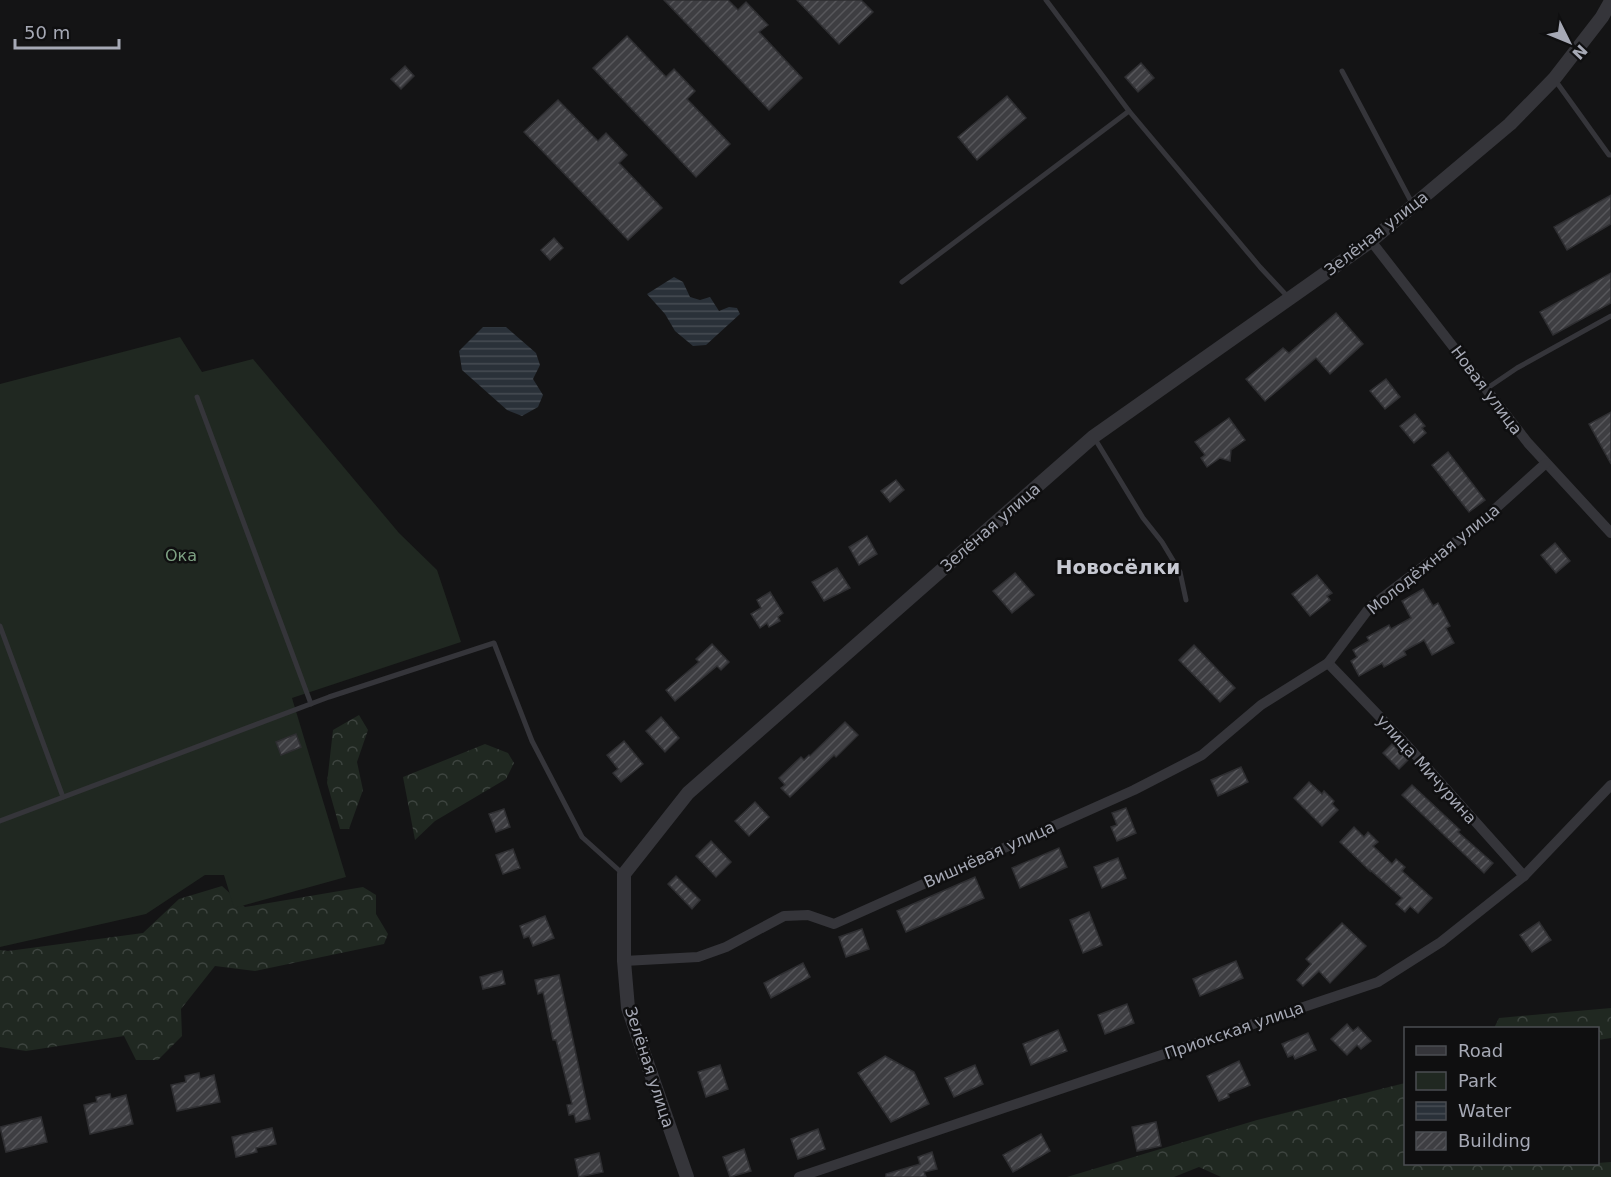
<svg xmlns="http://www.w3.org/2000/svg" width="1611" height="1177" font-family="'DejaVu Sans',sans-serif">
<defs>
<pattern id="forest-crowns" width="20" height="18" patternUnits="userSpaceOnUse" patternTransform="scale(1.5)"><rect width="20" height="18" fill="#202821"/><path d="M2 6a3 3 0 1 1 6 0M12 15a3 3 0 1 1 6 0" fill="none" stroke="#3d443f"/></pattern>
<pattern id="water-rules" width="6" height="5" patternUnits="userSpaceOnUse" patternTransform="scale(1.5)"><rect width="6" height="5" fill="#2a3139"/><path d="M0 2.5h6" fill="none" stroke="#464c53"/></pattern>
<pattern id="building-hatch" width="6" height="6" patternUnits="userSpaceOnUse" patternTransform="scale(1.5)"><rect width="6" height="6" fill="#3e3e42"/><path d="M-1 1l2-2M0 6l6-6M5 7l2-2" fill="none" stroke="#57575b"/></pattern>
</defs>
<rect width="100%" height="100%" fill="#141415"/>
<g fill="url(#forest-crowns)">
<polygon points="359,715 368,730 357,762 363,790 349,829 340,829 327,783 333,730"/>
<polygon points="485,744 508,753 514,763 506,779 435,821 415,840 403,777"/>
<polygon points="222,886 245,907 363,887 376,895 376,914 388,934 384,944 255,971 215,966 181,1009 182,1036 158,1060 136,1060 124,1036 26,1051 0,1047 0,950 8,951 143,933 179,899"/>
<polygon points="1611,1008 1611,1038 1598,1040 1598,1028 1494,1028 1499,1018"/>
<polygon points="1405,1083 1406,1164 1569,1165 1611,1162 1611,1177 1221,1177 1199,1167 1174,1177 1067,1177 1257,1120"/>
</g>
<polygon fill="#202821" points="180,337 202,372 253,359 399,533 437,570 461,642 292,698 346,877 234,908 224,875 205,875 146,914 0,947 0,384"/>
<g fill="url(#water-rules)">
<polygon points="674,277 683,282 690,297 700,300 710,297 719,311 729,307 737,308 740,314 706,345 693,346 675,331 665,314 647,294"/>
<polygon points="483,327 506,327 536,353 540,365 533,379 543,395 538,407 522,416 507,410 462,370 459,351"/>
</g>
<g fill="url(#building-hatch)" stroke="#2e2e31" stroke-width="1.5">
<polygon points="664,0 728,0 738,10 746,2 768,25 759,32 802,78 769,110"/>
<polygon points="797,0 861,0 873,12 839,44"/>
<polygon points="627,36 666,77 674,69 695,91 687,99 730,144 696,177 593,68"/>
<polygon points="1141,63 1154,78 1138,92 1125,77"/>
<polygon points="405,66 414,76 401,89 391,79"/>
<polygon points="1007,96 1026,118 977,160 958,137"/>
<polygon points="558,100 598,141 606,133 627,155 619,163 662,208 628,240 524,132"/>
<polygon points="1611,195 1611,224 1567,250 1554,227"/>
<polygon points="554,238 563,248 550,260 541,250"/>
<polygon points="1611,273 1611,303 1553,335 1540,312"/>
<polygon points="1336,313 1363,344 1330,374 1316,358 1265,401 1246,379 1283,348 1289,353"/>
<polygon points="1386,379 1400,397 1385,409 1370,391"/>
<polygon points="1611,412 1611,464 1589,424"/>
<polygon points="1415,414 1425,426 1422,428 1426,433 1414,443 1400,426"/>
<polygon points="1229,418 1245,440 1231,450 1230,461 1220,458 1207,467 1201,458 1205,455 1195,442"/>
<polygon points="1448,452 1485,500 1469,512 1432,465"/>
<polygon points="896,480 904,490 890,502 881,491"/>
<polygon points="867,536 877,554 859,565 849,547"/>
<polygon points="1555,543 1570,561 1556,573 1541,555"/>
<polygon points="837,568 850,588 824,601 812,582"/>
<polygon points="1015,573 1034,595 1012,613 993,591"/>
<polygon points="1317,575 1332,593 1327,596 1330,600 1310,616 1292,594"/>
<polygon points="1423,589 1433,606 1438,603 1450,626 1446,628 1454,643 1432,655 1424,640 1404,651 1406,655 1384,667 1382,663 1359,676 1351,661 1357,657 1353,650 1369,641 1367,637 1389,625 1391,629 1411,618 1402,601"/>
<polygon points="770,592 783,613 778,617 780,621 769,627 767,623 760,628 751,614 761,608 757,600"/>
<polygon points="712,644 729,662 721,670 717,666 675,701 666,690 699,662 696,659"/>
<polygon points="1194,645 1235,688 1220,702 1179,660"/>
<polygon points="661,717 679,738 665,752 646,731"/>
<polygon points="845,722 858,735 836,757 834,755 790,797 781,788 785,785 779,778 801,757 804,760 809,755 810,756"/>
<polygon points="296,734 301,747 281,755 276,742"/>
<polygon points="624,741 643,764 621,782 613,773 618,769 607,755"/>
<polygon points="1392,744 1408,760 1399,769 1383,753"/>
<polygon points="1241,767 1248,782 1218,796 1211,780"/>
<polygon points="1309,782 1322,794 1324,791 1334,801 1332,804 1338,810 1322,826 1294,798"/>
<polygon points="1412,785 1460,830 1458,832 1493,863 1484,873 1402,795"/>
<polygon points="755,802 769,817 749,836 735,821"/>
<polygon points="1126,808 1136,833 1117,841 1111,827 1117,825 1112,813"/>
<polygon points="504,809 510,827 496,832 489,814"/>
<polygon points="1354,827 1364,837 1368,832 1378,842 1373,846 1392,864 1396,859 1405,867 1402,871 1432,898 1418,913 1410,906 1405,912 1396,904 1402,898 1370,870 1370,871 1340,842"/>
<polygon points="711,841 731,862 716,877 696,856"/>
<polygon points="1059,848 1067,867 1020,888 1012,868"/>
<polygon points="513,849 520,868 503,874 496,855"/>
<polygon points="1118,858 1126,878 1102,888 1094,867"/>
<polygon points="676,876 700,900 692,909 668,884"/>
<polygon points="975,877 984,898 906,932 897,911"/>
<polygon points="1089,912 1102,945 1083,953 1070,920"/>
<polygon points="545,916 554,938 533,946 529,936 524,938 520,926"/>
<polygon points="1539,922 1551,940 1532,952 1520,935"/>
<polygon points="1342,923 1366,946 1330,983 1319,971 1303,986 1297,980 1311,964 1306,959"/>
<polygon points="862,929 869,949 846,957 839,937"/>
<polygon points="1236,961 1243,978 1200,996 1193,979"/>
<polygon points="803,963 810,977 771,998 764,983"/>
<polygon points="502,971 505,984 483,989 480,977"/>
<polygon points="559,975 590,1119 576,1122 574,1114 569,1115 567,1105 572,1104 556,1040 553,1040 543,992 538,994 535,980"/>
<polygon points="1127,1004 1134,1023 1105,1034 1098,1015"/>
<polygon points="1347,1024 1353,1031 1358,1027 1371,1041 1361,1049 1357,1045 1347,1055 1331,1039"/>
<polygon points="1058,1030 1067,1051 1031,1065 1023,1044"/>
<polygon points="1308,1033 1316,1050 1295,1059 1293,1055 1288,1057 1282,1044"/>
<polygon points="885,1056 914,1072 929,1104 891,1122 858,1073"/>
<polygon points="1239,1061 1250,1085 1228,1094 1229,1097 1219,1101 1207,1076"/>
<polygon points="720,1065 728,1089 706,1097 698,1072"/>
<polygon points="975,1065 983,1084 954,1097 945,1078"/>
<polygon points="199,1073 200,1079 214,1075 220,1102 177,1111 171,1085 186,1082 185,1076"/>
<polygon points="110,1094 111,1099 126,1095 133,1124 90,1134 84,1105 97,1102 96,1097"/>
<polygon points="41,1117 47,1142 6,1152 0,1127"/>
<polygon points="1156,1122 1161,1146 1137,1151 1132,1127"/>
<polygon points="272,1128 276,1144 256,1148 257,1152 236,1157 232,1137"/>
<polygon points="818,1129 825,1149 798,1159 791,1139"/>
<polygon points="1041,1134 1050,1151 1013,1172 1003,1155"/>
<polygon points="744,1149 751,1171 730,1177 723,1157"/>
<polygon points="932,1152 937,1169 924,1172 926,1177 886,1177 886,1174 920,1164 918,1157"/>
<polygon points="599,1153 603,1172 579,1177 575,1159"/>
</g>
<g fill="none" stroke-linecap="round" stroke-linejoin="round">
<g stroke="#35353a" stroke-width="5">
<polyline points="1046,0 1129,111 1260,267 1288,297"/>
<polyline points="1342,71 1413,205"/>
<polyline points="1555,80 1609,155 1611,155"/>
<polyline points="902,282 1129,111"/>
<polyline points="1486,389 1517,368 1611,316"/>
<polyline points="197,397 311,704"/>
<polyline points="1095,439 1143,518 1162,542 1180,572 1186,600"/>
<polyline points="0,626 63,797"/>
<polyline points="0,821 329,697 494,643 532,741 582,837 622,873"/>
</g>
<g stroke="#35353a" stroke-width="10">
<polyline points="1371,241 1528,443 1611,533"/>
<polyline points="1328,663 1404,742 1524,876"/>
<polyline points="624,961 698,957 726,947 784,916 808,915 834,924 1134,790 1202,755 1261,705 1328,663 1370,607 1475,527 1546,463"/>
<polyline points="799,1177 1378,982 1441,942 1524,876 1611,785"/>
</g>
<polyline stroke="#35353a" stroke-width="14" points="687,1177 628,1008 624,961 624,874 688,793 1093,437 1371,241 1510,124 1554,79 1602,17 1611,1"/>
</g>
<g text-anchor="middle" stroke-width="5" stroke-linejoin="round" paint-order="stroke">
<g font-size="16" fill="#a6a9b5" stroke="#0f0f10">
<text transform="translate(1376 233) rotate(-38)" y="6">Зелёная улица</text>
<text transform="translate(1487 390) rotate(53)" y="6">Новая улица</text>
<text transform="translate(990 527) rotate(-41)" y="6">Зелёная улица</text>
<text transform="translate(1433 559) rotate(-39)" y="6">Молодёжная улица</text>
<text transform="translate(1427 769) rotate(48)" y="6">улица Мичурина</text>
<text transform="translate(989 854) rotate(-24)" y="6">Вишнёвая улица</text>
<text transform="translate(1234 1030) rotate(-19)" y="6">Приокская улица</text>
<text transform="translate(650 1067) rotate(72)" y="6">Зелёная улица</text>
</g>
<g font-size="16" fill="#7da082" stroke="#0f0f10">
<text x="181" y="561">Ока</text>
</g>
<g font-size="20" font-weight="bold" fill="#c7c9d2" stroke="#0f0f10">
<text x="1118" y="574">Новосёлки</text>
</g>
</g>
<rect x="1404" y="1027" width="195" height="138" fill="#0f0f10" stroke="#4b4d52" stroke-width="1.5"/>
<rect x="1416" y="1046" width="30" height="9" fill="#35353a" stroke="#4b4d52" stroke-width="1.5"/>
<text x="1458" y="1057" font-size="18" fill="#a6a9b5">Road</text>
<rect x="1416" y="1072" width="30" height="18" fill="#202821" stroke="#4b4d52" stroke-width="1.5"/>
<text x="1458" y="1087" font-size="18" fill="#a6a9b5">Park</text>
<rect x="1416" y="1102" width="30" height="18" fill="url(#water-rules)" stroke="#4b4d52" stroke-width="1.5"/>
<text x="1458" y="1117" font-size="18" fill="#a6a9b5">Water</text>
<rect x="1416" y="1132" width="30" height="18" fill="url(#building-hatch)" stroke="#4b4d52" stroke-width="1.5"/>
<text x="1458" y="1147" font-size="18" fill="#a6a9b5">Building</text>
<g transform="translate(1569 42) rotate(133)" stroke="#0f0f10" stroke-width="4.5" paint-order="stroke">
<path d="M0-4.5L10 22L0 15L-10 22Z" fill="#a6a9b5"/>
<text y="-9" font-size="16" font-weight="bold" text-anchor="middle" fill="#a6a9b5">N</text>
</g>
<path d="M15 39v9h104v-9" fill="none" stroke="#a6a9b5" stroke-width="3"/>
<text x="24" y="39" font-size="18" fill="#a6a9b5" stroke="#0f0f10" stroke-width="4.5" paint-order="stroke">50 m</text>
</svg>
